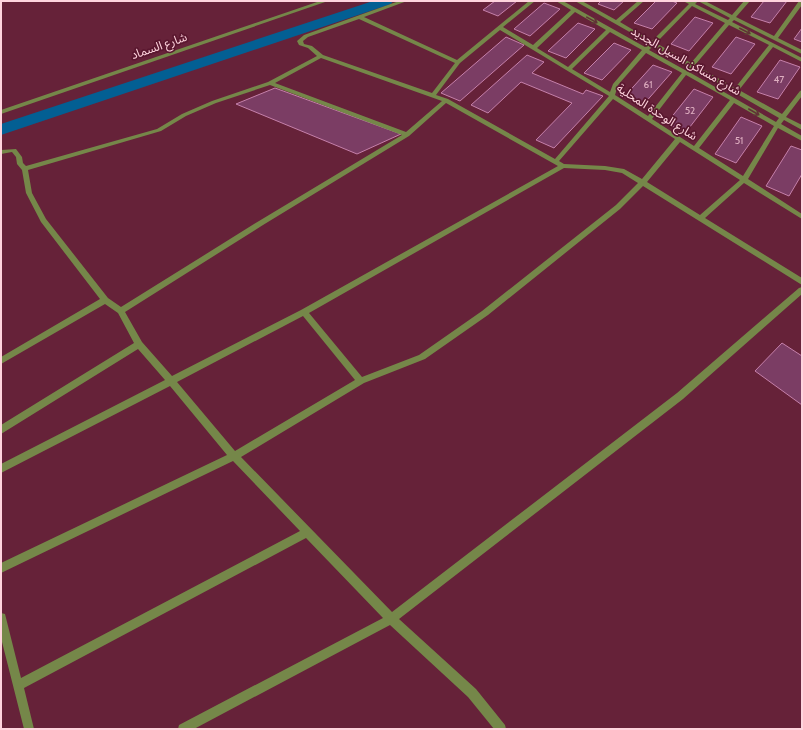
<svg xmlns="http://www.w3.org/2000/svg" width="803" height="730" font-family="Cabin,'Noto Sans Arabic',sans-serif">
<rect width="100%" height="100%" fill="#662239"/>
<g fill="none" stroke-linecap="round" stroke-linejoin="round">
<polygon fill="#035f93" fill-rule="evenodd" points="373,1 393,1 391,4 1,135 1,124"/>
</g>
<g fill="#7b3d64" stroke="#c580aa">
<polygon points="495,1 517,1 498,16 483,10"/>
<polygon points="601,1 624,1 614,10 598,4"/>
<polygon points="656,1 672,1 677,3 652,29 634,23"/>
<polygon points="764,1 787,1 770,23 751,17"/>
<polygon points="544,3 560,9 530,36 514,29"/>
<polygon points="695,17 713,23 689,51 671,44"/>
<polygon points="578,23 595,29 566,58 548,51"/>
<polygon points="802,28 802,42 794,39"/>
<polygon points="506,37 524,45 460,101 441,93"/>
<polygon points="736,37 755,44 731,74 712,67"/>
<polygon points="614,43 631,50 602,80 584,73"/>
<polygon points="527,55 544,62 532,73 583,94 586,90 603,96 554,148 536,140 572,103 521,82 488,113 471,105"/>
<polygon points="780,60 800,67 778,99 757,92"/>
<polygon points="653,65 672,72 643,105 624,97"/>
<polygon points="275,88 401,134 357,154 236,104"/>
<polygon points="694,89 713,97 686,132 666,124"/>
<polygon points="741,117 762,126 736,163 715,154"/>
<polygon points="791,146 802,150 802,174 789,196 766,186"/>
<polygon points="782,343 802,356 802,405 755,371"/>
</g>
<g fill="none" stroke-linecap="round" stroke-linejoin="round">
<path fill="#758749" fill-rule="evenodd" d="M399,1H407L364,17L457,60L529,1H535L503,27L533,45L571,10L556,1H563L645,47L649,43L575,1H582L616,20L638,1H644L620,22L652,41L689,4L683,1H698L695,4L728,20L730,18L698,1H705L732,15L744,1H750L736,17L774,36L799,1H802V5L778,38L802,50V54L734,20L732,22L802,58V62L773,47L739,90L782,114L800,91L802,90V96L786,117L802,125V130L784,120L781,124L802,136V141L778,128L748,179L802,214V219L744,183L705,218L802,278V285L643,186L620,209L488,315L425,359L364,383L241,457L392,612L677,393L799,288L802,287V294L683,399L399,619L476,689L505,725L506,729H494L468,697L390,625L194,729H178L179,725L383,618L306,538L24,688L34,729H24L1,638V613L5,614L21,678L300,531L233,461L1,573V563L227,455L170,386L1,473V464L165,380L138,349L1,434V425L134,343L118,313L105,304L1,364V357L100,299L41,222L26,193L22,170L17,164L16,157L12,152L1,154V150L16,149L22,157L23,163L26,166L157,129L182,114L212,101L268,82L317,56L308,48L299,45L297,41L304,35ZM692,6L725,23L691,63L656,43ZM575,12L606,30L568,67L537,48ZM359,19L455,63L432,93L323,55L312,46L304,44L303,41L308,37ZM729,25L769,45L735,88L695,65ZM500,30L609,96L555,159L448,99L436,95L460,63ZM610,32L642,50L613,84L610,92L572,69ZM653,46L688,66L685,70L649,50ZM646,53L682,73L648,116L615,95L618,85ZM321,58L442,101L406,132L275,83ZM692,68L779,118L776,122L689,72ZM686,75L730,100L694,146L652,119ZM270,85L402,135L259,221L121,307L108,298L46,219L32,193L28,170L161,131L186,116L216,103ZM613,99L675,139L642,179L624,169L605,166L564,164L559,161ZM446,103L558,166L301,310L172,376L142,342L125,312L263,225L409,136ZM734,103L774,126L743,176L699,148ZM680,142L740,180L700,215L647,182ZM564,168L605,170L622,173L638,183L616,205L482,311L419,355L362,377L309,313ZM303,316L355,380L235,451L177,382Z"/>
<polygon fill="#758749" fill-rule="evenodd" points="320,1 328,1 1,114 1,110"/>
</g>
<defs><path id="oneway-shaft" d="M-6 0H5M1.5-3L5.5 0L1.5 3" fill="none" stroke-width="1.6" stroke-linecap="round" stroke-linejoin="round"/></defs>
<g stroke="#613336">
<use href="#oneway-shaft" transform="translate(592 20) rotate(29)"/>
<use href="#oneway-shaft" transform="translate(745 31) rotate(27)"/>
<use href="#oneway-shaft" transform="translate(754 112) rotate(30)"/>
</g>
<g text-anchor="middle" stroke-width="3.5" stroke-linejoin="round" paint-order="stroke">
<g font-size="10" fill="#deaec0">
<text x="779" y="83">47</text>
<text x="648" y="88">61</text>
<text x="690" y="114">52</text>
<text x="739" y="144">51</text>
</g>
<g font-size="12" fill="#ffd4de" stroke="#5a172f">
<text transform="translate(159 46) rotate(-19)" y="4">شارع السماد</text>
<text transform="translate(686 61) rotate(30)" y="4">شارع مساكن السيل الجديد</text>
<text transform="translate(657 112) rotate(33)" y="4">شارع الوحدة المحلية</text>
</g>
</g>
<rect width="803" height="730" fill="none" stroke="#ffd4de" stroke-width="4"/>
</svg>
